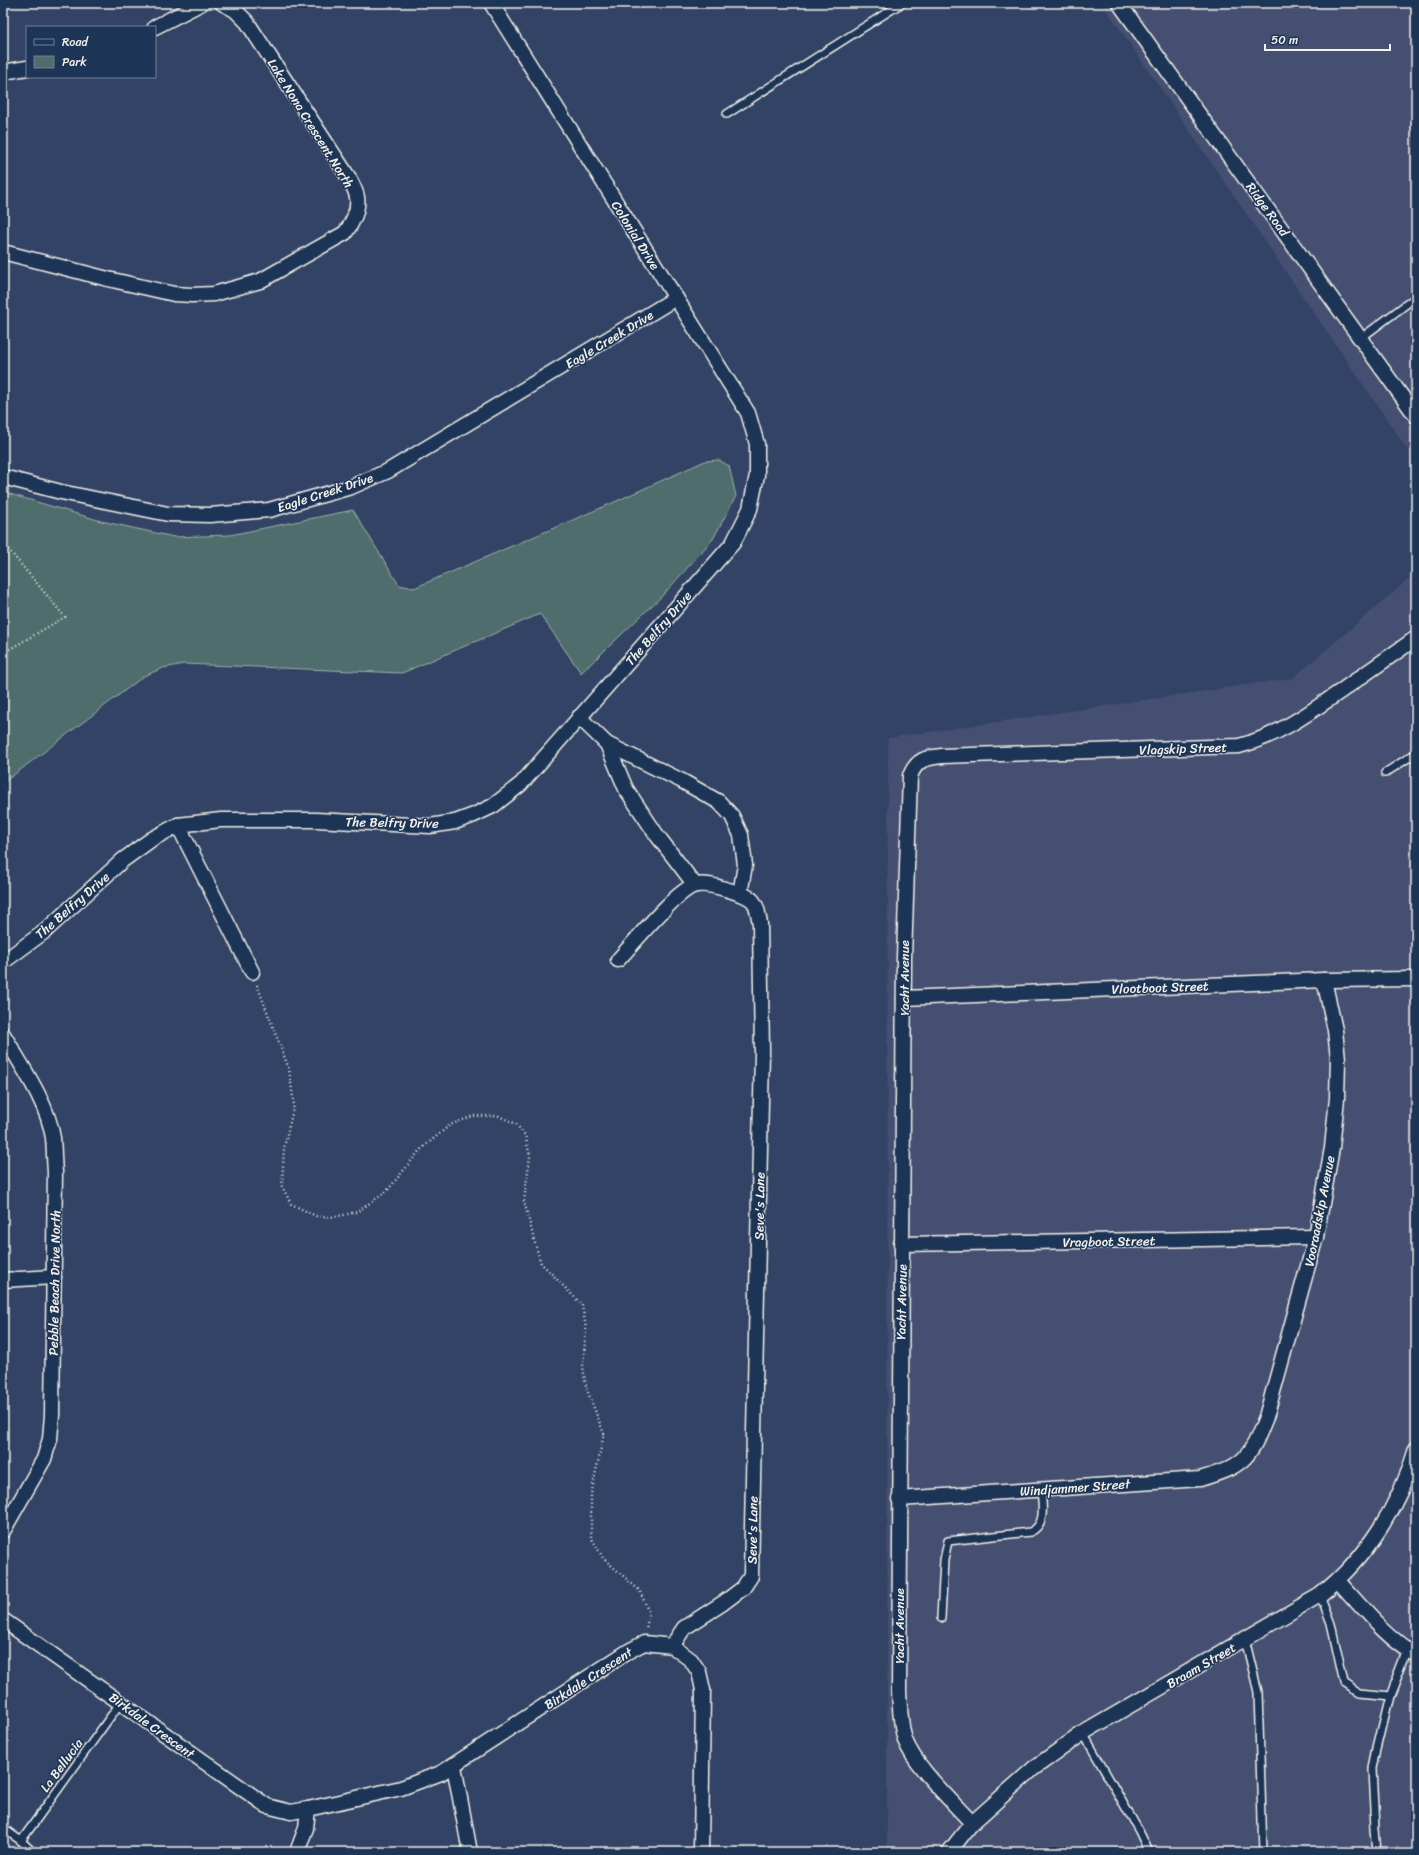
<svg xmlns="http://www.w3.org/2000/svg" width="1419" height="1855" font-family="Sriracha,sans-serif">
<rect width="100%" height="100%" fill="#324366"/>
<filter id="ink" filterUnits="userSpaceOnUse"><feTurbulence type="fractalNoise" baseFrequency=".025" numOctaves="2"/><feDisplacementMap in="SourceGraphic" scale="8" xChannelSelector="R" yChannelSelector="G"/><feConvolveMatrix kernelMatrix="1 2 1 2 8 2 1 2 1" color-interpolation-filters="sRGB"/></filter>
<g filter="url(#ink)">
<g fill="#445072">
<polygon points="1102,3 1416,3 1416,462"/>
<polygon points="1416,573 1416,1852 887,1852 888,738 1293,678"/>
</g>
<polygon fill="#506d6c" stroke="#a2afaa" points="719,460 729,466 736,496 713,539 663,595 581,673 540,614 402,673 184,664 163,668 144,676 3,783 3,492 101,521 174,537 230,535 353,510 399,585 414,588 610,504 705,461"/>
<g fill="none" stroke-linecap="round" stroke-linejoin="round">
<g stroke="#f4f1e8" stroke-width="10">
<g id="service">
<polyline points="727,114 902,3"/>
<polyline points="1361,338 1416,297"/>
<polyline points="1385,773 1416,753"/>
<polyline points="1320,1595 1331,1624 1344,1683 1359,1693 1390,1696"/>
<path d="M941,1618L944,1560L948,1541L1030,1532C1047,1525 1042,1504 1041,1489"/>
<polyline points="1245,1639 1258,1692 1263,1852"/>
<polyline points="1083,1733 1139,1831 1149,1852"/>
<polyline points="3,1828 21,1841 33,1852"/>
<polyline points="21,1841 121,1702"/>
<polyline points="1378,1852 1376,1831 1373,1766 1390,1696 1408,1650"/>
</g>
</g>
<g stroke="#f4f1e8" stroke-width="17">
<g id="minor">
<polyline points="1119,3 1416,416"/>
<polyline points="155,27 202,3"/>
<polyline points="3,72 27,68"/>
<path d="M3,252L108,279L174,294L192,295L214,294L260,281L345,233C352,224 359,210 357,197C356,191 352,184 349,178L247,22L235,10L222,3"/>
<polyline points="3,477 61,492 168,514 210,515 269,510 351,487 388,471 676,298"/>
<polyline points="579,717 607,744 682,781 719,802 732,816 741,835 745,865 740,894"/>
<polyline points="607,744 626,789 656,834 695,885"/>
<polyline points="178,825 252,972"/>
<path d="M618,960C632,945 678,888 696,885C708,883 721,888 732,891C755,898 756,900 760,924L762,1052L751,1576L743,1588L723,1603L684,1628L672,1646"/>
<polyline points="3,962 44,932 123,860 152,839 178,825 221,820 316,820 430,826 455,822 474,815 493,806 521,784 733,543 750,509 757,475 757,444 748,413 491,3"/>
<polyline points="904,998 1324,980 1416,979"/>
<path d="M3,1034C21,1065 48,1103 53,1138C54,1149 54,1161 55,1172L52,1415L50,1439L44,1459L3,1531"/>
<polyline points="901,1244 1316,1237"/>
<polyline points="3,1280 54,1277"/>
<path d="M899,1499L1200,1479C1244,1466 1250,1459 1266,1417L1316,1237L1332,1148L1337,1098L1338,1059L1335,1030L1324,980"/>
<path d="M1338,1581C1362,1607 1385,1637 1416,1655"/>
<polyline points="3,1620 267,1806 291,1812 308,1809 401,1788 441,1773 627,1652 644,1643 672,1646 691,1660 699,1672 703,1690 701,1852"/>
<polyline points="454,1766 470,1852"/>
<path d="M972,1823C952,1801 915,1767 905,1740C900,1724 900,1707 899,1691L904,958L910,776C917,759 925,758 942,756L1239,746C1278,736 1309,713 1341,691C1366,673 1391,656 1416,638"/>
<polyline points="297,1852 306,1828 308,1809"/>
<path d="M949,1852L972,1823L1034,1768L1083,1733L1320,1595C1366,1559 1400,1505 1416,1449"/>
</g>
</g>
<g stroke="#f4f1e8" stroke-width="2.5" stroke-dasharray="1 3" stroke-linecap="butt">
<polyline points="3,543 65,617 3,653"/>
<polyline points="257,985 289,1069 294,1105 284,1148 282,1186 291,1204 316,1216 334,1217 357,1212 387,1191 420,1150 450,1125 473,1116 499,1116 516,1124 525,1135 530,1156 524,1201 536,1247 541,1263 582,1305 586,1328 583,1367 586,1387 604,1434 591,1494 591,1537 603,1558 640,1591 649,1613 646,1629"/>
</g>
<use href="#service" stroke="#1d3557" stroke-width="7"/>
<use href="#minor" stroke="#1d3557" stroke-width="14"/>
</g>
</g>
<g text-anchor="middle" stroke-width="3" stroke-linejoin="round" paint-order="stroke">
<g font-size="13" fill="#f4f1e8" stroke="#1d3557">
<text transform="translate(311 123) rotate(58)" y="5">Lake Nona Crescent North</text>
<text transform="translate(1268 209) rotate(54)" y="5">Ridge Road</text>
<text transform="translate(636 235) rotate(58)" y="5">Colonial Drive</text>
<text transform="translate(609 339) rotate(-31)" y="5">Eagle Creek Drive</text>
<text transform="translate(325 492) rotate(-18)" y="5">Eagle Creek Drive</text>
<text transform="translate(658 628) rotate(-49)" y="5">The Belfry Drive</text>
<text transform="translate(1183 748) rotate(-2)" y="5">Vlagskip Street</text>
<text transform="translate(392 822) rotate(1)" y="5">The Belfry Drive</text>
<text transform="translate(72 905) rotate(-41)" y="5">The Belfry Drive</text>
<text transform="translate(904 978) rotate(-90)" y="5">Yacht Avenue</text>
<text transform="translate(1160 987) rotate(-2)" y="5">Vlootboot Street</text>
<text transform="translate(759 1206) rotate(-89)" y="5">Seve's Lane</text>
<text transform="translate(1319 1211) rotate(-79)" y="5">Vooraadskip Avenue</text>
<text transform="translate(1109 1241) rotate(-1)" y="5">Vragboot Street</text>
<text transform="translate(54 1283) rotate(-89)" y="5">Pebble Beach Drive North</text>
<text transform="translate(901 1302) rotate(-89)" y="5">Yacht Avenue</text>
<text transform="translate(1075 1487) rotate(-4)" y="5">Windjammer Street</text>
<text transform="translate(752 1530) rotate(-89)" y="5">Seve's Lane</text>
<text transform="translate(899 1626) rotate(-90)" y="5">Yacht Avenue</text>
<text transform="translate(1201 1665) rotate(-30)" y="5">Braam Street</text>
<text transform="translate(588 1678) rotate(-33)" y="5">Birkdale Crescent</text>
<text transform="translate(152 1725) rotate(36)" y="5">Birkdale Crescent</text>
<text transform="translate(61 1765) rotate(-54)" y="5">La Bellucia</text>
</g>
</g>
<rect width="1419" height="1855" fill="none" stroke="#1d3557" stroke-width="16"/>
<rect x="8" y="8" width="1403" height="1839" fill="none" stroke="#f4f1e8" stroke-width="1.5" filter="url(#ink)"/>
<rect x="26" y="26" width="130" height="52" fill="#1d3557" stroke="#738091"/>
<rect x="34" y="39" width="20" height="6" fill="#1d3557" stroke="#738091"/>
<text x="62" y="46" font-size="12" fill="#f4f1e8">Road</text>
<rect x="34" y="56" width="20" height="12" fill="#506d6c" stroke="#738091"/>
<text x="62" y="66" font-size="12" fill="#f4f1e8">Park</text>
<path d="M1265 44v6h125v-6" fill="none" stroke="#f4f1e8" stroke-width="2"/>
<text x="1271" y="44" font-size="12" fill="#f4f1e8" stroke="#1d3557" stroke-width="3" paint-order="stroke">50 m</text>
</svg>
